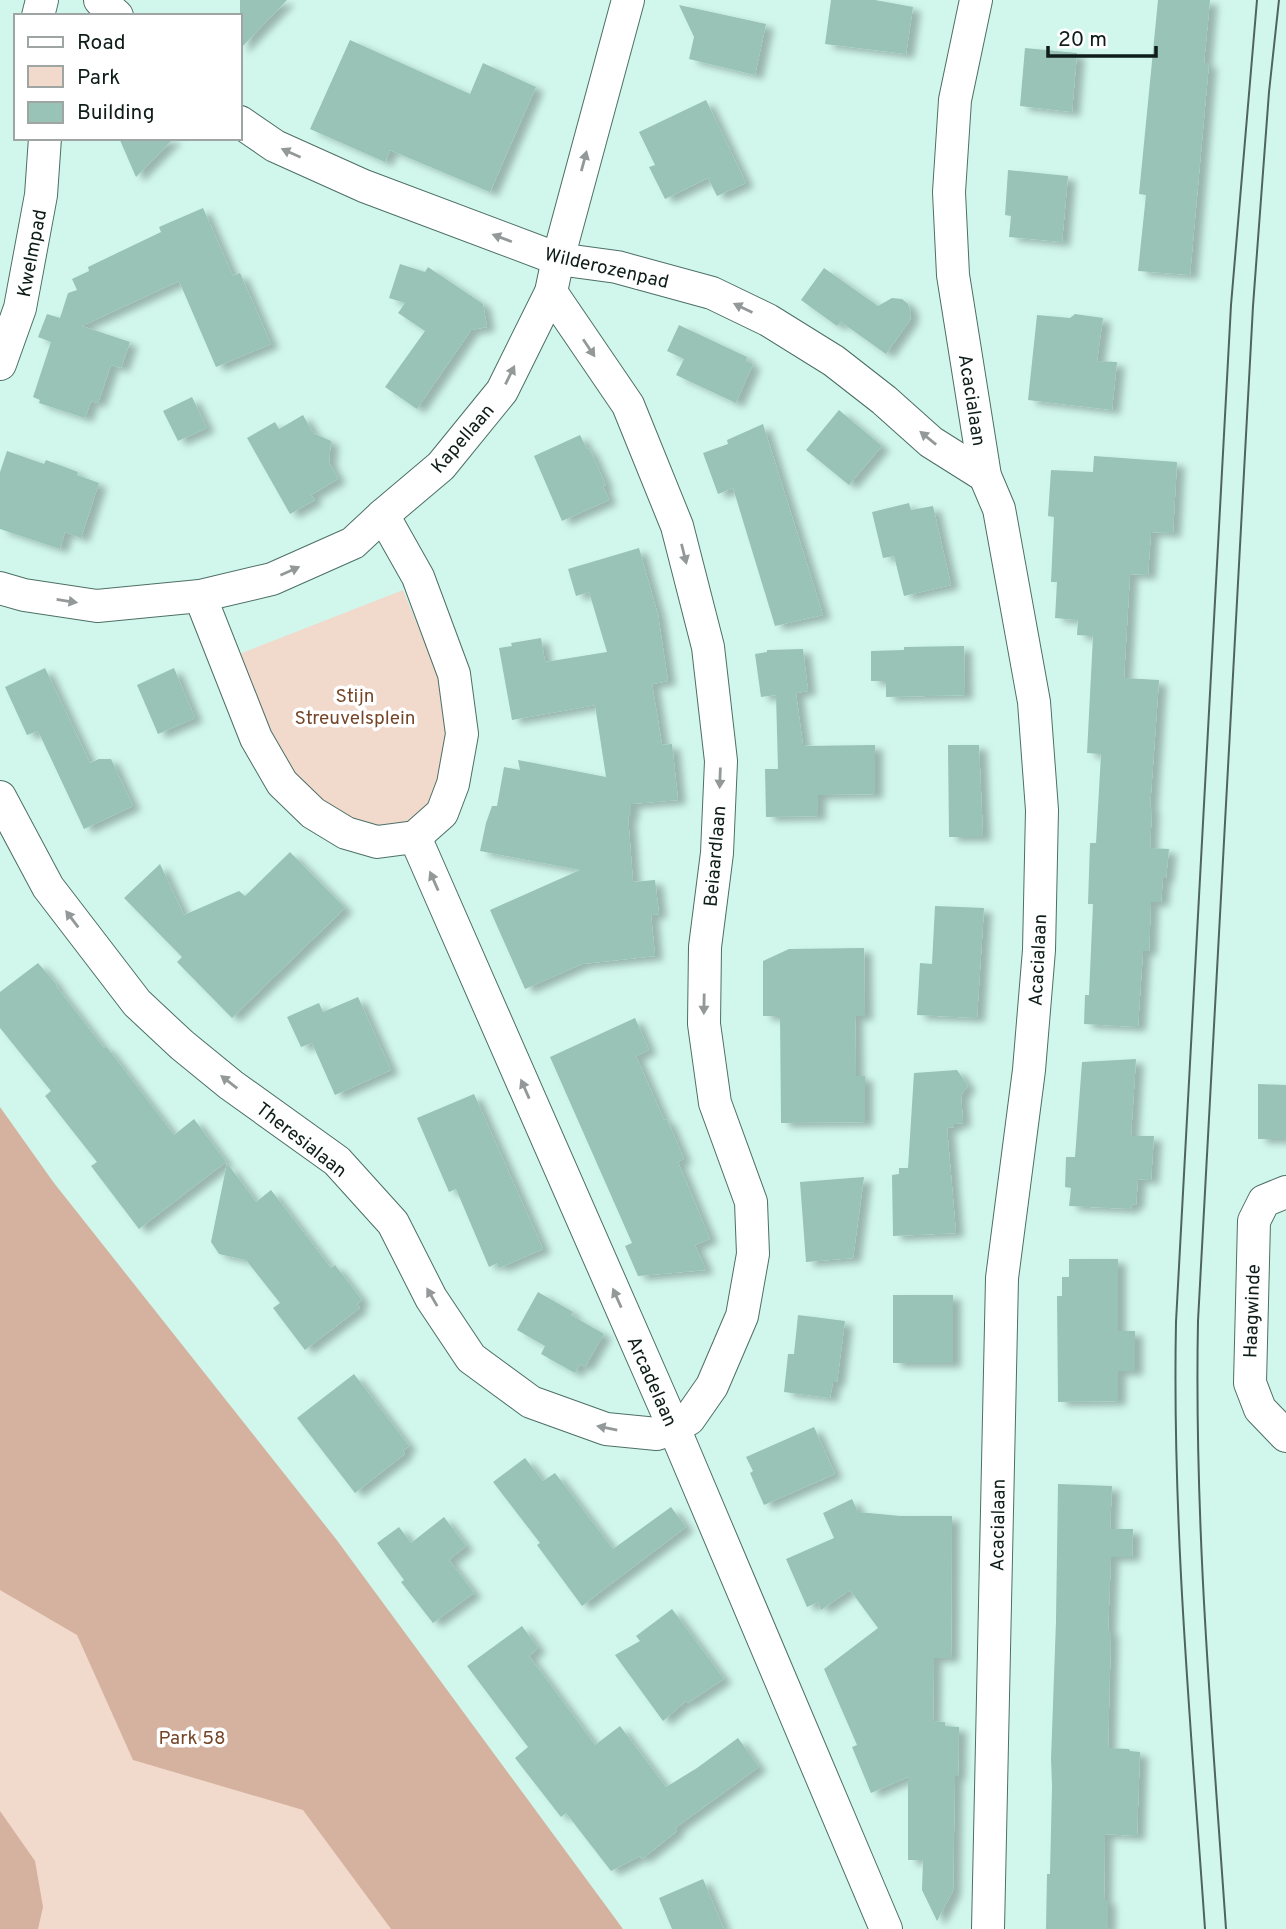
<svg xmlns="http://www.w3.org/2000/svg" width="1286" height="1929" font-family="Overpass,sans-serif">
<defs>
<filter id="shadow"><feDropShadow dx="8" dy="4.5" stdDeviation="3.5" flood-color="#0004"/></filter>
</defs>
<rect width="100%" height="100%" fill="#d1f7ec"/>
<g fill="#f1d9cc">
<polygon points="403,590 445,692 451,725 433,803 410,825 370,828 323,805 281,759 237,655"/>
<polygon points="0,1163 576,1929 0,1929"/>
</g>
<g fill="#d5b29f">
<polygon points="0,1107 54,1183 336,1539 623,1929 391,1929 303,1810 133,1760 77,1635 0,1590"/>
<polygon points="0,1811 35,1861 43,1907 38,1929 0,1929"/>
</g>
<g fill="#98c3b6" filter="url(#shadow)">
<polygon points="240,0 287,0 240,49"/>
<polygon points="831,0 875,0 913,7 906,54 825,44"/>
<polygon points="1158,0 1210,0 1204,63 1209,63 1190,275 1138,271 1146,195 1139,194"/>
<polygon points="679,5 766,24 755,75 689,59 694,37"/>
<polygon points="350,40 470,94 483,63 536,87 490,192 390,150 385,162 310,129"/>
<polygon points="1025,48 1077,53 1072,112 1020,106"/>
<polygon points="706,100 746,183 717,196 708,178 665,199 649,167 655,165 639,132"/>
<polygon points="119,138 174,138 136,177"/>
<polygon points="1008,170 1068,176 1062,242 1009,237 1011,216 1005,215"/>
<polygon points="203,208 233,276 240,273 271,344 216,367 179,281 82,326 130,342 121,368 111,365 98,403 91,401 85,418 39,403 40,400 33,397 51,342 38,337 47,314 60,318 68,293 77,290 72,279 89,271 88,267 161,232 159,227"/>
<polygon points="400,264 425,272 428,267 483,304 487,327 471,330 417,409 385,387 425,331 398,313 405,303 389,298"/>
<polygon points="824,268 878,306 892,298 902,299 908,304 911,312 910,320 886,354 841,322 837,326 801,300"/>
<polygon points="1075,314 1103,318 1097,361 1117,362 1112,410 1028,400 1037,315 1070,318"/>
<polygon points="679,325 747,357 746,361 753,364 736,403 676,375 684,359 667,351"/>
<polygon points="192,397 207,428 178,441 163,411"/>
<polygon points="839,410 882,446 849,485 806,450"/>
<polygon points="303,415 313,433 331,441 329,462 338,479 311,495 315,500 290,514 247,438 275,422 279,429"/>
<polygon points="763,424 823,615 775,626 733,488 718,494 703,453 728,444 727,440"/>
<polygon points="580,435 587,449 589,448 606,485 603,486 609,500 562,521 534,456"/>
<polygon points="7,451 44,464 46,460 78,472 77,475 99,483 81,538 65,532 60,549 0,529 0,472"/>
<polygon points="1094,456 1177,462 1173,533 1151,532 1148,575 1130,574 1124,678 1159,680 1150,808 1152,808 1150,848 1169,849 1166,878 1163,878 1161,902 1151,902 1149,951 1143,951 1138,1027 1084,1024 1085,995 1089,995 1093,904 1088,904 1090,843 1096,843 1101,754 1087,753 1093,636 1077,635 1078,620 1055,618 1057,582 1051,582 1054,517 1048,516 1051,470 1093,472"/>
<polygon points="909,503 911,510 933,506 951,585 904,596 894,556 883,558 872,512"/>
<polygon points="639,548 658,615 668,681 652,684 662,745 672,744 678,800 631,804 631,816 628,816 633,882 655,880 659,914 651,915 655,956 582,964 525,989 490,910 580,870 480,851 486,823 492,806 497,806 504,767 520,770 518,760 606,777 595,705 512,720 499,648 512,646 511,643 541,638 545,662 607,652 589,592 576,596 568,569"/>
<polygon points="964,646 965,695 886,697 886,681 871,681 871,651 904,650 904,647"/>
<polygon points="803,649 808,691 796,693 803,746 875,745 875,794 818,795 818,816 766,817 765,769 778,769 776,695 761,697 755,654 767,652 767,650"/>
<polygon points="45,668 90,763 99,759 111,759 133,806 84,829 38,731 27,735 5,687"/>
<polygon points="174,668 195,718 158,734 137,685"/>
<polygon points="948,745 979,745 983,837 949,837"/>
<polygon points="290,852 345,908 232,1018 177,962 182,957 124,898 160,864 184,915 239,891 245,896"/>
<polygon points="935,906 984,908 977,1018 917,1015 920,963 932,964"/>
<polygon points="864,948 865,1016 855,1016 856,1076 865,1076 865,1122 781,1123 780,1016 763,1016 763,961 789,949"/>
<polygon points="38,963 57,985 56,986 104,1048 106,1046 174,1135 194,1119 226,1162 139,1229 91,1166 97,1162 45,1096 51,1091 0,1028 0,992"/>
<polygon points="358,997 391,1070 335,1095 312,1043 301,1047 287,1017 319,1003 323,1012"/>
<polygon points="635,1018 649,1050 636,1056 664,1120 667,1119 684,1159 678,1162 710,1239 695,1245 706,1270 638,1276 625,1246 632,1243 550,1057"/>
<polygon points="1136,1059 1131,1136 1154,1136 1151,1180 1138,1179 1136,1205 1132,1204 1131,1209 1069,1206 1071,1188 1065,1187 1066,1157 1075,1157 1082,1062"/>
<polygon points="957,1070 968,1086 961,1095 963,1123 954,1124 954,1127 947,1128 956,1233 893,1236 892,1175 899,1174 899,1168 908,1168 914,1073"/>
<polygon points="1258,1084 1286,1085 1286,1139 1258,1139"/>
<polygon points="474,1094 543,1249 499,1268 497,1263 489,1267 456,1189 449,1192 417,1118"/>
<polygon points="227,1163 256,1202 271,1190 331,1268 335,1265 362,1300 357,1304 360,1308 305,1350 273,1308 280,1303 246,1260 219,1254 211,1242"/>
<polygon points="864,1177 853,1258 806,1262 800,1182"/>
<polygon points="1069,1259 1118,1259 1118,1331 1135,1331 1135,1371 1118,1371 1118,1401 1058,1402 1057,1296 1062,1296 1062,1277 1069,1277"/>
<polygon points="538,1292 573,1312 571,1315 604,1334 585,1367 580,1364 575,1373 541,1354 545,1346 517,1330"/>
<rect x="893" y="1295" width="60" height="68"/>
<polygon points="798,1315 845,1321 837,1382 833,1382 830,1398 784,1392 788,1354 794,1354"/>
<polygon points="354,1374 409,1446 403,1451 405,1454 355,1493 297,1418"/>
<polygon points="814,1427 835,1474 764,1505 750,1473 753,1471 746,1457"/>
<polygon points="525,1458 543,1481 555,1473 613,1549 671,1507 686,1527 582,1606 537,1545 540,1543 493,1482"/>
<polygon points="1058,1484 1112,1486 1110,1529 1133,1529 1132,1557 1111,1557 1108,1631 1111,1631 1108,1748 1129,1749 1130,1751 1140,1752 1137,1836 1105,1834 1104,1900 1108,1900 1108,1929 1046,1929 1047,1874 1050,1874 1052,1786 1051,1759 1056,1621"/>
<polygon points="852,1499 858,1512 900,1516 952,1516 951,1658 934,1658 933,1721 945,1722 945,1726 959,1727 958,1776 955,1776 953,1891 937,1921 922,1890 923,1860 908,1860 908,1777 871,1793 852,1747 857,1745 824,1669 878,1628 850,1590 821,1610 818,1602 807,1607 786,1559 834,1538 823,1513"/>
<polygon points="444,1517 466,1546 449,1560 474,1593 433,1623 401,1582 404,1580 377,1543 399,1527 411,1543"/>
<polygon points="672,1609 724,1679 688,1703 686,1701 663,1721 615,1655 640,1641 636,1636"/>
<polygon points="522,1626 538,1648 529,1656 595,1745 620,1726 666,1787 697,1768 738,1738 759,1767 675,1828 677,1831 642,1859 640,1856 611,1871 566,1813 561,1817 515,1758 528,1747 467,1666"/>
<polygon points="703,1879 724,1929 672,1929 659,1898"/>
</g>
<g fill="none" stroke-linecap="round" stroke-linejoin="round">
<g stroke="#4d6f65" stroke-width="34">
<g id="street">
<polyline points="100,0 117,16"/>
<polyline points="976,0 955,100 949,192 953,275 985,476 999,509 1034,702 1042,810 1039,950 1029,1070 1002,1278 988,1929"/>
<polyline points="38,16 42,0"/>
<polyline points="240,122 275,146 364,186 558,259 617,267 712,293 768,320 834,361 884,400 931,442 985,476"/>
<polyline points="0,364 20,308 41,195 45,138"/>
<polyline points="0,588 24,595 97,606 200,596 272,579 353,543 383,515 441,466 502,391 551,292 558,259 628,0"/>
<polyline points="200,596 256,738 282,783 313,813 346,833 377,842 415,837 442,813 453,784 462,734 454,674 418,577 383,515"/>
<polyline points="0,797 48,887 137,1003 182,1045 231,1085 337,1161 393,1223 431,1298 471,1358 531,1402 606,1429 657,1434 674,1428 689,1419 712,1386 742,1316 753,1254 751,1202 715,1103 704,1024 705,947 717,853 721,761 708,647 677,526 628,405 551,292"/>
<polyline points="415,837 674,1428 886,1929"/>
<polyline points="1286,1192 1264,1201 1254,1221 1250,1383 1260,1409 1286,1436"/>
</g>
</g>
<use href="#street" stroke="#fff" stroke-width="32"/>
<g stroke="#4e655e" stroke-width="2">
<path d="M1205,1929C1191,1727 1172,1524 1176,1322L1231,305L1257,0"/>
<path d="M1226,1929C1212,1727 1194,1524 1198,1321L1253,306L1269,92L1279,0"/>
</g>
</g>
<defs><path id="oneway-solid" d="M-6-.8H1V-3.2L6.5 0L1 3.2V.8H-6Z" transform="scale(1.75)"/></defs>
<g fill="#939998">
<use href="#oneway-solid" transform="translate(291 153) rotate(-156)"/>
<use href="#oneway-solid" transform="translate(584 161) rotate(-75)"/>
<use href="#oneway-solid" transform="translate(502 238) rotate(-159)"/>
<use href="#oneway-solid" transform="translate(743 308) rotate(-154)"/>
<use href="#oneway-solid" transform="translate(589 348) rotate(56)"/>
<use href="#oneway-solid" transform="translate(510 375) rotate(-64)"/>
<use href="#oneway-solid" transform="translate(928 438) rotate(-141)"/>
<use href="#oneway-solid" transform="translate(684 554) rotate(76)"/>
<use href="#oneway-solid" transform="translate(290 571) rotate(-24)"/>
<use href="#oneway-solid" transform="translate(67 601) rotate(9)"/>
<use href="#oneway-solid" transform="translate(720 778) rotate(92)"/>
<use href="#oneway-solid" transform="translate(434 881) rotate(-114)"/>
<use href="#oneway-solid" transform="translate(72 919) rotate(-127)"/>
<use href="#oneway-solid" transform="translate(704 1004) rotate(91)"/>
<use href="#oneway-solid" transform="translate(229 1082) rotate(-142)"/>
<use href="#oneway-solid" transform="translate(525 1089) rotate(-114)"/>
<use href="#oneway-solid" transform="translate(432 1297) rotate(-120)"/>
<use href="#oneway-solid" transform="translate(617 1298) rotate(-114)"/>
<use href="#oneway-solid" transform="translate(607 1428) rotate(-168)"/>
</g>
<g text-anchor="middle" stroke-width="7" stroke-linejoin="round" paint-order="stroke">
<g font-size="19" fill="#0e1d19" stroke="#fff">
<text transform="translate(31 253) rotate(-79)" y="7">Kwelmpad</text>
<text transform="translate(607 267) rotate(13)" y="7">Wilderozenpad</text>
<text transform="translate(973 400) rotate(81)" y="7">Acacialaan</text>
<text transform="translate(462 438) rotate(-49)" y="7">Kapellaan</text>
<text transform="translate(714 856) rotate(-85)" y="7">Beiaardlaan</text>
<text transform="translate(1037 960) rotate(-87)" y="7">Acacialaan</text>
<text transform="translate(302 1139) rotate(38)" y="7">Theresialaan</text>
<text transform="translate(1251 1311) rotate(-88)" y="7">Haagwinde</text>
<text transform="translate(653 1381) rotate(66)" y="7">Arcadelaan</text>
<text transform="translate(997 1525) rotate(-89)" y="7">Acacialaan</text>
</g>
<g font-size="19" fill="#754528" stroke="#fff">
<text x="355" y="702">Stijn<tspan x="355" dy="22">Streuvelsplein</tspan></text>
<text x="192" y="1744">Park 58</text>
</g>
</g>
<rect x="14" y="14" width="228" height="126" fill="#ffffff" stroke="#9fa5a3" stroke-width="2"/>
<rect x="28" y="37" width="35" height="10" fill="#ffffff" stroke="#9fa5a3" stroke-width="2"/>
<text x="77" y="49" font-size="21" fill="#0e1d19">Road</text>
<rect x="28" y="66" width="35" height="21" fill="#f1d9cc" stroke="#9fa5a3" stroke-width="2"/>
<text x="77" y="84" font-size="21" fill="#0e1d19">Park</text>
<rect x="28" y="102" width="35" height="21" fill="#98c3b6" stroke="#9fa5a3" stroke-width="2"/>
<text x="77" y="119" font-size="21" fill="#0e1d19">Building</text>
<path d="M1048 46v10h108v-10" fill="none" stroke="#0e1d19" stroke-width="3.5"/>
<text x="1058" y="46" font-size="21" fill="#0e1d19" stroke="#ffffff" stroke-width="5" paint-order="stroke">20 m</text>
</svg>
